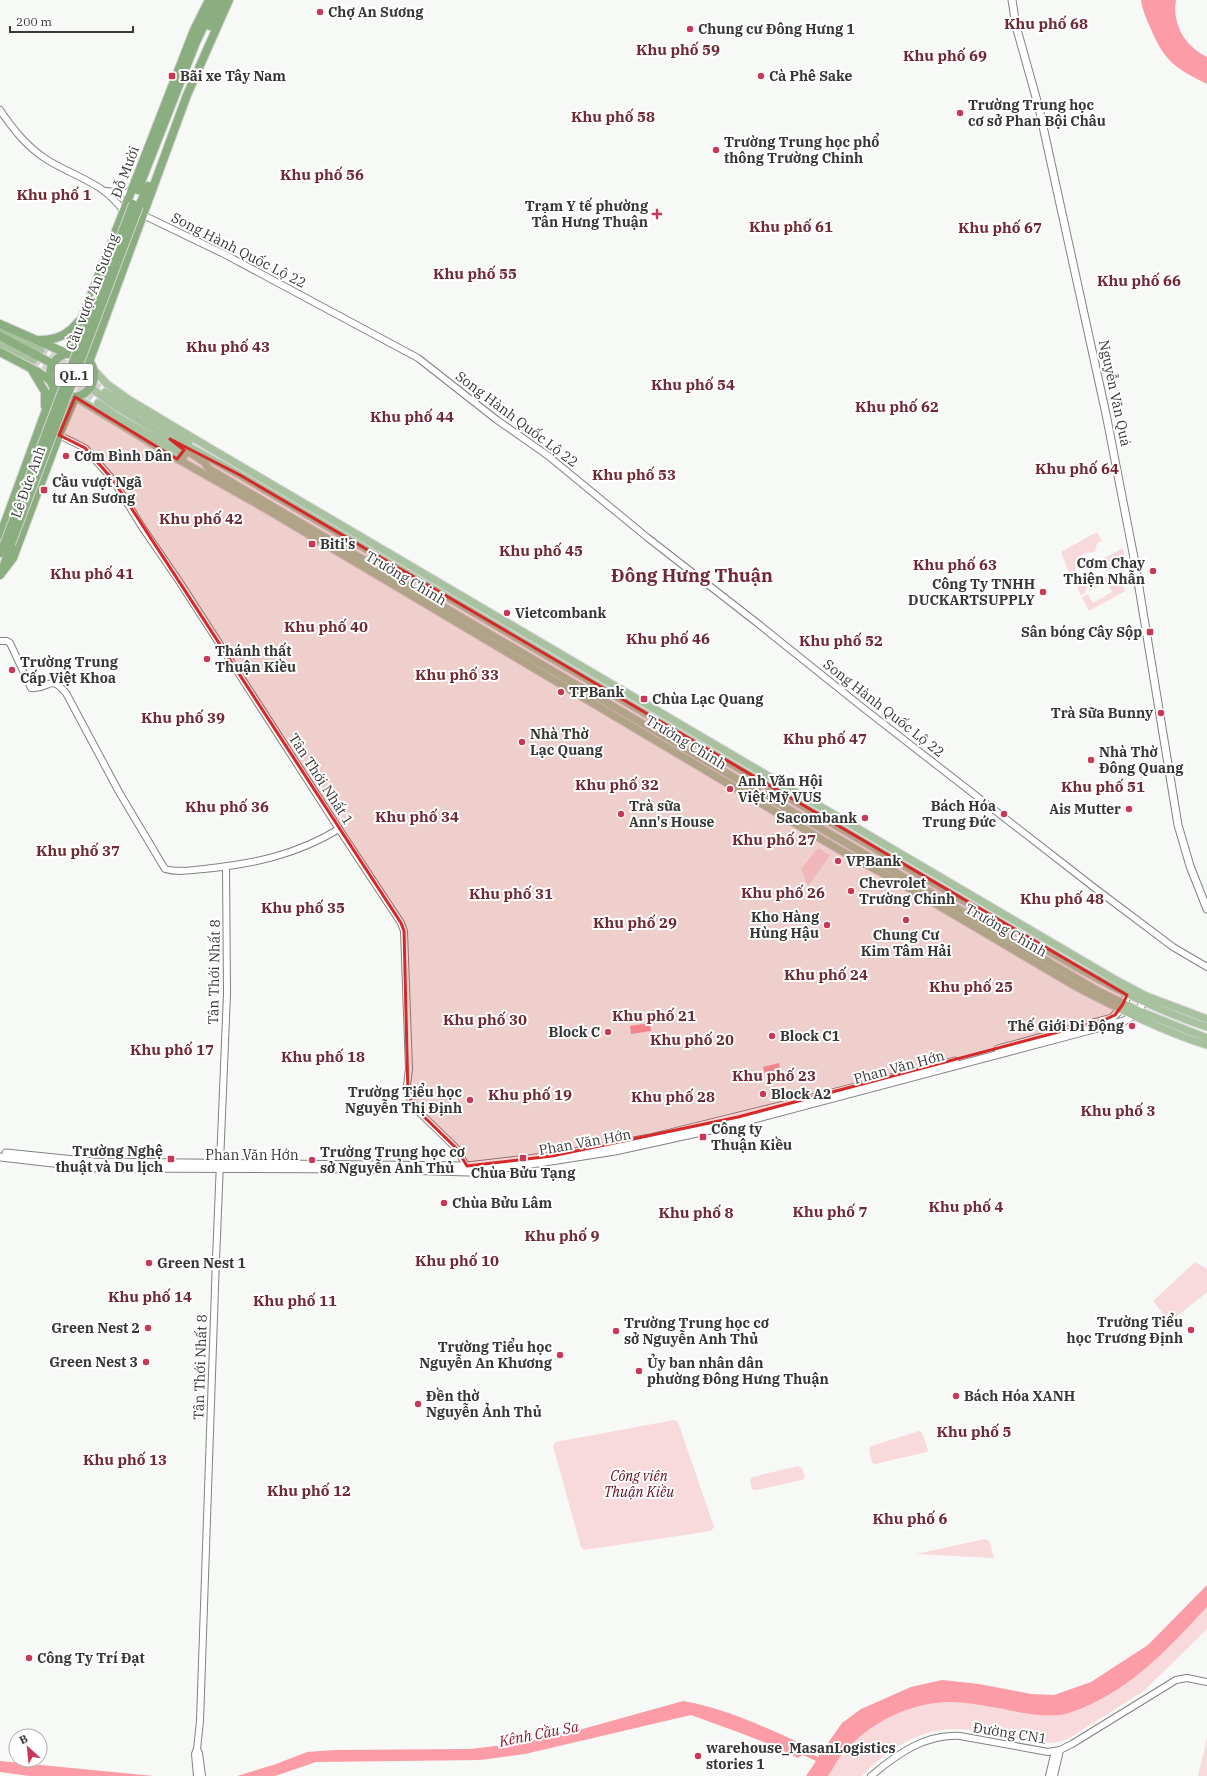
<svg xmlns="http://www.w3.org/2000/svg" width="1207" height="1776" font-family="'IBM Plex Serif',serif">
<rect width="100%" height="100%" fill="#f6f9f5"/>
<g fill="#f8dadc">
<circle cx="72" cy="375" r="16"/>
<path d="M1097,532L1102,541L1097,543L1095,552C1081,551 1075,560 1075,573L1070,575L1061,552Z"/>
<polygon points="1123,548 1126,566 1123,567 1117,564 1110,570 1106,571 1106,565 1102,559"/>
<polygon points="1129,573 1131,580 1122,584 1125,591 1089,611 1082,597 1088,594 1093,603 1112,592 1107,582 1089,591 1090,583 1097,583 1108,576 1118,577"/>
<polygon points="1079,575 1088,583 1085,593 1081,595 1073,578"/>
<polygon points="818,848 830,855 808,886 801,869"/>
<polygon points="1195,1262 1207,1269 1207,1292 1170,1322 1153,1301"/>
<polygon points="674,1420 678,1422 714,1527 711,1531 584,1550 581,1547 553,1446 556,1442"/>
<polygon points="919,1431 922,1433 928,1450 927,1452 875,1464 872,1463 869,1450 871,1446"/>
<polygon points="798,1466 802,1468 805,1478 802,1480 756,1490 752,1489 750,1480 753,1477"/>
<polygon points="985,1539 990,1542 994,1558 916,1554"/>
<path d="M1207,1607V1629L1145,1690L1068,1739C1051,1746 1035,1742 1017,1739C998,1735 977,1730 957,1729C920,1728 887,1750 862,1776H828C833,1769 837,1760 843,1753C870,1723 908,1703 949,1702C967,1702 985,1706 1003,1709C1022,1713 1051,1719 1069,1713C1127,1694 1167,1650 1207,1607Z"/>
<polygon points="1207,1738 1207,1776 1198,1776"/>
</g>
<g fill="#fb9ca6">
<path d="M1141,0H1176C1172,25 1185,46 1207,57V84C1175,68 1164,61 1150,27C1146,18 1142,9 1141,0Z"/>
<polygon points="650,1023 651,1031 631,1034 630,1026"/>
<polygon points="779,1063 781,1072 765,1076 763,1067"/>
<path d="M1207,1585V1607C1167,1650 1127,1694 1069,1713C1051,1719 1022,1713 1003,1709C985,1706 967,1702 949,1702C908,1703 870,1723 843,1753C837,1760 833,1769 828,1776H806L816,1761L803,1755L798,1758L771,1745L743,1734L691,1715L525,1754L480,1760L316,1762L275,1776H237L276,1764L307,1752L334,1750L470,1749L520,1743L561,1735L683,1701C725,1708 765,1727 804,1745V1751L818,1757L842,1723L861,1709L911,1687L942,1680L979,1684L1031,1694L1054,1695L1091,1682L1148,1645Z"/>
<polygon points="0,1761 154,1776 29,1776 0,1772"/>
</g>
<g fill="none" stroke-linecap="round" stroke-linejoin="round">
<g stroke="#d0d2cf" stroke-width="7" stroke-dasharray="7 3.5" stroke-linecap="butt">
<polyline points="41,350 67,364 105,392"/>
<polyline points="34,360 64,377 98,403"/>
</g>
<g stroke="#808380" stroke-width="8">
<g id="tertiary">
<path d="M0,110C13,129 26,146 46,159C74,177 104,182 124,212"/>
<polyline points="106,191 125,193 133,190"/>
<polyline points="143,215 226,255 418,358 497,420 547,455 648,538 756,622 862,707 1096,889 1173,947 1207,967"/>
<polyline points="59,435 85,448 113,480 142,527 179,581 339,829 401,923 404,931 409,1069 407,1085 408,1095 417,1110 456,1148 468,1169"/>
<path d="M0,641H7L10,643L31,688C50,690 49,673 66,693L119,792L165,869C178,873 191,870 204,869C253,864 296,855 339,829"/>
<polyline points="197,1749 199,1753 202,1776"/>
<polyline points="197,1776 195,1754 197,1749 200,1721 216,1259 227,994 226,867"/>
<path d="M871,1776C897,1754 925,1734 960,1736L1048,1752L1060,1750L1072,1744L1176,1680L1187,1678L1207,1682"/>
<polyline points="1049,1776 1055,1751"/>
<polyline points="1054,1776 1060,1750"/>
</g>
</g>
<g stroke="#808380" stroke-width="9">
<g id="secondary">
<polyline points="1012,0 1016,26 1039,108 1106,414 1135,563 1178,825 1190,866 1207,909"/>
<polyline points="998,1049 1112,1018 1121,1009 1130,990"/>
<polyline points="6,1153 94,1162 467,1166 552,1156 650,1138 844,1090 955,1061"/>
<path d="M0,1157L97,1168L365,1169L469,1172L499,1169L615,1151L724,1127L1124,1021C1136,1015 1140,1010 1145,998"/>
</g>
</g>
<g stroke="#d3d3d3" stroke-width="9">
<g id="primary">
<polyline points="0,330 41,350"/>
<polyline points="0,343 34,360"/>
<polyline points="92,368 107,384 128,399 210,448 1114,979 1146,996 1207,1019"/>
<polyline points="90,387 112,404 170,439 204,462 209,469 1098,991 1139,1011 1207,1038"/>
<polyline points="105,392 189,442"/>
<path d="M75,397L174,457L266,509L838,849L897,881L1075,986C1115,1007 1164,1032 1207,1045"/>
<polyline points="98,403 116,416 185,455"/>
<path d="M175,441L188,446L240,475L1071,964C1115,989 1159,1011 1207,1027"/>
</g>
</g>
<g stroke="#d3d3d3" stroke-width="10">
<g id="trunk">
<polyline points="210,26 223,0"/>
<polyline points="138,190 196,42 216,0"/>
<polyline points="139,206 148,186"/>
<polyline points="0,324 68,354"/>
<polyline points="0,336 53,364"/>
<path d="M40,340C57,340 67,335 78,322"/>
<polyline points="0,352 38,372 51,381"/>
<circle cx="72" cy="375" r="22"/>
<polyline points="68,354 194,30 209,0"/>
<polyline points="89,362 187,95 229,0"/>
<polyline points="32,370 45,392 45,406"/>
<polyline points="0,536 54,388"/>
<polyline points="0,553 5,542"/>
<polyline points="3,568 11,544"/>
<polyline points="0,575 13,558 59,435 75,397"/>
</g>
</g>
<use href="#tertiary" stroke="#fff" stroke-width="6"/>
<use href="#secondary" stroke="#fff" stroke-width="7"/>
<use href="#primary" stroke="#a8c2a0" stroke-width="7"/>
<use href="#trunk" stroke="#8bae80" stroke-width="8"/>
<g stroke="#d3d3d3" stroke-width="10" stroke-linecap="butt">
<g id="trunk-bridge">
<polyline points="5,542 133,204"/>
<polyline points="11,544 139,206"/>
</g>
</g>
<use href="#trunk-bridge" stroke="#8bae80" stroke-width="8"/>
</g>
<path fill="#d62828" fill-opacity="0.2" stroke="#d62828" stroke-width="3" stroke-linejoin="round" d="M75,397L177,459L184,450L170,439L240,475L1127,995L1123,1004L1115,1015L1104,1020L738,1117L552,1156L467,1166L456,1148L417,1110L408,1095L404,931L401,923L113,480L85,448L59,435Z"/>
<g fill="#c93957" stroke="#fff" stroke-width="1.5">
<circle cx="320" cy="12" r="4"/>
<circle cx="690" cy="29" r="4"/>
<rect x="168" y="72" width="8" height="8" rx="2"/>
<circle cx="761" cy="76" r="4"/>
<circle cx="960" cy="113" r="4"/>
<circle cx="716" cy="150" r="4"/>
<path d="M655 208h4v4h4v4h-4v4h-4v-4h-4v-4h4z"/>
<circle cx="66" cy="456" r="4"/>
<rect x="40" y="486" width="8" height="8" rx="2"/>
<rect x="308" y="540" width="8" height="8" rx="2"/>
<circle cx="1153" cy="571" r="4"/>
<circle cx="1043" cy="592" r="4"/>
<circle cx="507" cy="613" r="4"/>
<rect x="1146" y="628" width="8" height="8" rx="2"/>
<circle cx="207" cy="659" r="4"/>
<circle cx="12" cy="670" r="4"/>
<circle cx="561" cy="692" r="4"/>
<rect x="640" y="695" width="8" height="8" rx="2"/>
<circle cx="1161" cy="713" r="4"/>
<circle cx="522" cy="742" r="4"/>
<circle cx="1091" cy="760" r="4"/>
<circle cx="730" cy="789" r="4"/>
<circle cx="1129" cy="809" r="4"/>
<circle cx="621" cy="814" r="4"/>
<circle cx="1004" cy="814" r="4"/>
<circle cx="865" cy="818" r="4"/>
<circle cx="838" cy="861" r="4"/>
<circle cx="851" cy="891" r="4"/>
<circle cx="906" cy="920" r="4"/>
<circle cx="827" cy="925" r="4"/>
<circle cx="1132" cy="1026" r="4"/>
<circle cx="608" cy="1032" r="4"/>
<circle cx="772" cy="1036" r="4"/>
<circle cx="763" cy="1094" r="4"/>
<circle cx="470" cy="1100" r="4"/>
<rect x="699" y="1133" width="8" height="8" rx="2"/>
<rect x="519" y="1154" width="8" height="8" rx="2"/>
<rect x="167" y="1155" width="8" height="8" rx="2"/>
<circle cx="312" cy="1160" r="4"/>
<circle cx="444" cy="1203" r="4"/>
<circle cx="149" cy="1263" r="4"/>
<circle cx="148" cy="1328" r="4"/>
<circle cx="1191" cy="1330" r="4"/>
<circle cx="616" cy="1331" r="4"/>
<circle cx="560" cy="1355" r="4"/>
<circle cx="146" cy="1362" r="4"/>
<circle cx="639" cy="1371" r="4"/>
<circle cx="956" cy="1396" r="4"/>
<circle cx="418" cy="1404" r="4"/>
<circle cx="29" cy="1658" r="4"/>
<circle cx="698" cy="1756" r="4"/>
</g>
<g text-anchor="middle" stroke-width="4" stroke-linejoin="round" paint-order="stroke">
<rect fill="#fff" stroke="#737472" stroke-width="1" x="55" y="364" width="38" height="22" rx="3"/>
<g font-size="13" font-weight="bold" fill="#373836">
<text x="74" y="380">QL.1</text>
</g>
<g font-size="14" font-weight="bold" fill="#373836" stroke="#fff" text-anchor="start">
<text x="328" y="17">Chợ An Sương</text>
<text x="698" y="34">Chung cư Đông Hưng 1</text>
<text x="180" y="81">Bãi xe Tây Nam</text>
<text x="769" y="81">Cà Phê Sake</text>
<text x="968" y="110">Trường Trung học<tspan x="968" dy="16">cơ sở Phan Bội Châu</tspan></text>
<text x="724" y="147">Trường Trung học phổ<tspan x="724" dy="16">thông Trường Chinh</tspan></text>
<text x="648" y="211" text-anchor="end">Trạm Y tế phường<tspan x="648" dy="16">Tân Hưng Thuận</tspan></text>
<text x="74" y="461">Cơm Bình Dân</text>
<text x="52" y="487">Cầu vượt Ngã<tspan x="52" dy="16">tư An Sương</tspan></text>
<text x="320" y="549">Biti's</text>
<text x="1145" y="568" text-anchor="end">Cơm Chay<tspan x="1145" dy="16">Thiện Nhẫn</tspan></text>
<text x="1035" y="589" text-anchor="end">Công Ty TNHH<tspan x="1035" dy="16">DUCKARTSUPPLY</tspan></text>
<text x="515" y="618">Vietcombank</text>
<text x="1142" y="637" text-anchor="end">Sân bóng Cây Sộp</text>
<text x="215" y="656">Thánh thất<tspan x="215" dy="16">Thuận Kiều</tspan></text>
<text x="20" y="667">Trường Trung<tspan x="20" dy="16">Cấp Việt Khoa</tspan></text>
<text x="569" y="697">TPBank</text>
<text x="652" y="704">Chùa Lạc Quang</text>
<text x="1153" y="718" text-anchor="end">Trà Sữa Bunny</text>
<text x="530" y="739">Nhà Thờ<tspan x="530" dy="16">Lạc Quang</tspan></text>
<text x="1099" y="757">Nhà Thờ<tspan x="1099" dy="16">Đông Quang</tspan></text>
<text x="738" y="786">Anh Văn Hội<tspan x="738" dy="16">Việt Mỹ VUS</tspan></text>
<text x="629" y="811">Trà sữa<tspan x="629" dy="16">Ann's House</tspan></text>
<text x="996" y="811" text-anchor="end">Bách Hóa<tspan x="996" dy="16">Trung Đức</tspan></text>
<text x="1121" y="814" text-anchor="end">Ais Mutter</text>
<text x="857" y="823" text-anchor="end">Sacombank</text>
<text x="846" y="866">VPBank</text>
<text x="859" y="888">Chevrolet<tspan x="859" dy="16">Trường Chinh</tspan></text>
<text x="819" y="922" text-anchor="end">Kho Hàng<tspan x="819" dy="16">Hùng Hậu</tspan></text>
<text x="906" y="940" text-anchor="middle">Chung Cư<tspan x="906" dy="16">Kim Tâm Hải</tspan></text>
<text x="1124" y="1031" text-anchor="end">Thế Giới Di Động</text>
<text x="600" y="1037" text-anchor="end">Block C</text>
<text x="780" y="1041">Block C1</text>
<text x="462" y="1097" text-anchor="end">Trường Tiểu học<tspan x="462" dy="16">Nguyễn Thị Định</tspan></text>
<text x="771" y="1099">Block A2</text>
<text x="711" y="1134">Công ty<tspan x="711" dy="16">Thuận Kiều</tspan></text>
<text x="163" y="1156" text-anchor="end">Trường Nghệ<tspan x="163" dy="16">thuật và Du lịch</tspan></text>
<text x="320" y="1157">Trường Trung học cơ<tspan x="320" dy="16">sở Nguyễn Ảnh Thủ</tspan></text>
<text x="523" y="1178" text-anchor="middle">Chùa Bửu Tạng</text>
<text x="452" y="1208">Chùa Bửu Lâm</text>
<text x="157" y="1268">Green Nest 1</text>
<text x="1183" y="1327" text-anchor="end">Trường Tiểu<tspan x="1183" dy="16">học Trương Định</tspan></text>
<text x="624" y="1328">Trường Trung học cơ<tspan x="624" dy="16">sở Nguyễn Anh Thủ</tspan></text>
<text x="140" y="1333" text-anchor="end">Green Nest 2</text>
<text x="552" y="1352" text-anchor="end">Trường Tiểu học<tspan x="552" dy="16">Nguyễn An Khương</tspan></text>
<text x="138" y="1367" text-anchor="end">Green Nest 3</text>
<text x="647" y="1368">Ủy ban nhân dân<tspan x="647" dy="16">phường Đông Hưng Thuận</tspan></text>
<text x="426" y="1401">Đền thờ<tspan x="426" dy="16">Nguyễn Ảnh Thủ</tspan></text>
<text x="964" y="1401">Bách Hóa XANH</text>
<text x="37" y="1663">Công Ty Trí Đạt</text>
<text x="706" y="1753">warehouse_MasanLogistics<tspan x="706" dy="16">stories 1</tspan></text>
</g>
<g font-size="14" fill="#373836" stroke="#fff">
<text transform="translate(125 172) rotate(-69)" y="5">Đỗ Mười</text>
<text transform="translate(239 250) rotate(27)" y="5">Song Hành Quốc Lộ 22</text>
<text transform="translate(92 292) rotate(-69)" y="5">Cầu vượt An Sương</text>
<text transform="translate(1115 393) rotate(78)" y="5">Nguyễn Văn Quá</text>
<text transform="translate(517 419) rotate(37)" y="5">Song Hành Quốc Lộ 22</text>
<text transform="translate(28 482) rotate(-70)" y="5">Lê Đức Anh</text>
<text transform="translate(406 578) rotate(31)" y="5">Trường Chinh</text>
<text transform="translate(884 708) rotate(38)" y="5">Song Hành Quốc Lộ 22</text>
<text transform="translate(686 742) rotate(31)" y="5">Trường Chinh</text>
<text transform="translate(321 779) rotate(57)" y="5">Tân Thới Nhất 1</text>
<text transform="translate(1006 930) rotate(30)" y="5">Trường Chinh</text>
<text transform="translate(214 972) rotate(-89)" y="5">Tân Thới Nhất 8</text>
<text transform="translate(899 1067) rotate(-15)" y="5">Phan Văn Hớn</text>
<text transform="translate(585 1142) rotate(-10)" y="5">Phan Văn Hớn</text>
<text x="252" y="1160">Phan Văn Hớn</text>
<text transform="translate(200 1367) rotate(-88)" y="5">Tân Thới Nhất 8</text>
<text transform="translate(1010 1733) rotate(9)" y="5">Đường CN1</text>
</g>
<g font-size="14" font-style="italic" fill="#5f0b21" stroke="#fff">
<text x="639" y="1481">Công viên<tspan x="639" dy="16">Thuận Kiều</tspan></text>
</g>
<g font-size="15" font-weight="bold" fill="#702935" stroke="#fff">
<text x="1046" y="29">Khu phố 68</text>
<text x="678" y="55">Khu phố 59</text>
<text x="945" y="61">Khu phố 69</text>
<text x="613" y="122">Khu phố 58</text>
<text x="322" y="180">Khu phố 56</text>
<text x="54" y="200">Khu phố 1</text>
<text x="791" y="232">Khu phố 61</text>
<text x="1000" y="233">Khu phố 67</text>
<text x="475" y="279">Khu phố 55</text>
<text x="1139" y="286">Khu phố 66</text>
<text x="228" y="352">Khu phố 43</text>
<text x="693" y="390">Khu phố 54</text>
<text x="897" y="412">Khu phố 62</text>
<text x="412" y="422">Khu phố 44</text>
<text x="1077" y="474">Khu phố 64</text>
<text x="634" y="480">Khu phố 53</text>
<text x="201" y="524">Khu phố 42</text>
<text x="541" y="556">Khu phố 45</text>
<text x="955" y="570">Khu phố 63</text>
<text x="92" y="579">Khu phố 41</text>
<text x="326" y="632">Khu phố 40</text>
<text x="668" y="644">Khu phố 46</text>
<text x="841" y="646">Khu phố 52</text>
<text x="457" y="680">Khu phố 33</text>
<text x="183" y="723">Khu phố 39</text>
<text x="825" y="744">Khu phố 47</text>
<text x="617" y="790">Khu phố 32</text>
<text x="1103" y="792">Khu phố 51</text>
<text x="227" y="812">Khu phố 36</text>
<text x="417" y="822">Khu phố 34</text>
<text x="774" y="845">Khu phố 27</text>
<text x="78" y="856">Khu phố 37</text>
<text x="783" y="898">Khu phố 26</text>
<text x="511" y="899">Khu phố 31</text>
<text x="1062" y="904">Khu phố 48</text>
<text x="303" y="913">Khu phố 35</text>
<text x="635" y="928">Khu phố 29</text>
<text x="826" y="980">Khu phố 24</text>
<text x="971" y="992">Khu phố 25</text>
<text x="654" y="1021">Khu phố 21</text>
<text x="485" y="1025">Khu phố 30</text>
<text x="692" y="1045">Khu phố 20</text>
<text x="172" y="1055">Khu phố 17</text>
<text x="323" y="1062">Khu phố 18</text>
<text x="774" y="1081">Khu phố 23</text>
<text x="530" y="1100">Khu phố 19</text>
<text x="673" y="1102">Khu phố 28</text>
<text x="1118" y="1116">Khu phố 3</text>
<text x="966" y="1212">Khu phố 4</text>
<text x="830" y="1217">Khu phố 7</text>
<text x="696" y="1218">Khu phố 8</text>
<text x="562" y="1241">Khu phố 9</text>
<text x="457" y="1266">Khu phố 10</text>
<text x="150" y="1302">Khu phố 14</text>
<text x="295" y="1306">Khu phố 11</text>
<text x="974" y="1437">Khu phố 5</text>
<text x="125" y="1465">Khu phố 13</text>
<text x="309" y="1496">Khu phố 12</text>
<text x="910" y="1524">Khu phố 6</text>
</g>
<g font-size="15" font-style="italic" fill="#891c35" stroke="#fff">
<text transform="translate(539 1734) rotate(-11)" y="5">Kênh Cầu Sa</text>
</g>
<g font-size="18" font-weight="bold" fill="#702935" stroke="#fff">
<text x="692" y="582">Đông Hưng Thuận</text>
</g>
</g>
<g transform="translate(28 1748) rotate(333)"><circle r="19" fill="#ffffff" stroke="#afafaf"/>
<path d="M0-3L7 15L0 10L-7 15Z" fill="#c93957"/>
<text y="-6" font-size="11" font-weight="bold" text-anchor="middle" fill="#373836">B</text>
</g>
<path d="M10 26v6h123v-6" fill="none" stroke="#373836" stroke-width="2"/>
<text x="16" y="26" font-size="12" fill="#373836" stroke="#ffffff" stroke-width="3" paint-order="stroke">200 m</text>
</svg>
